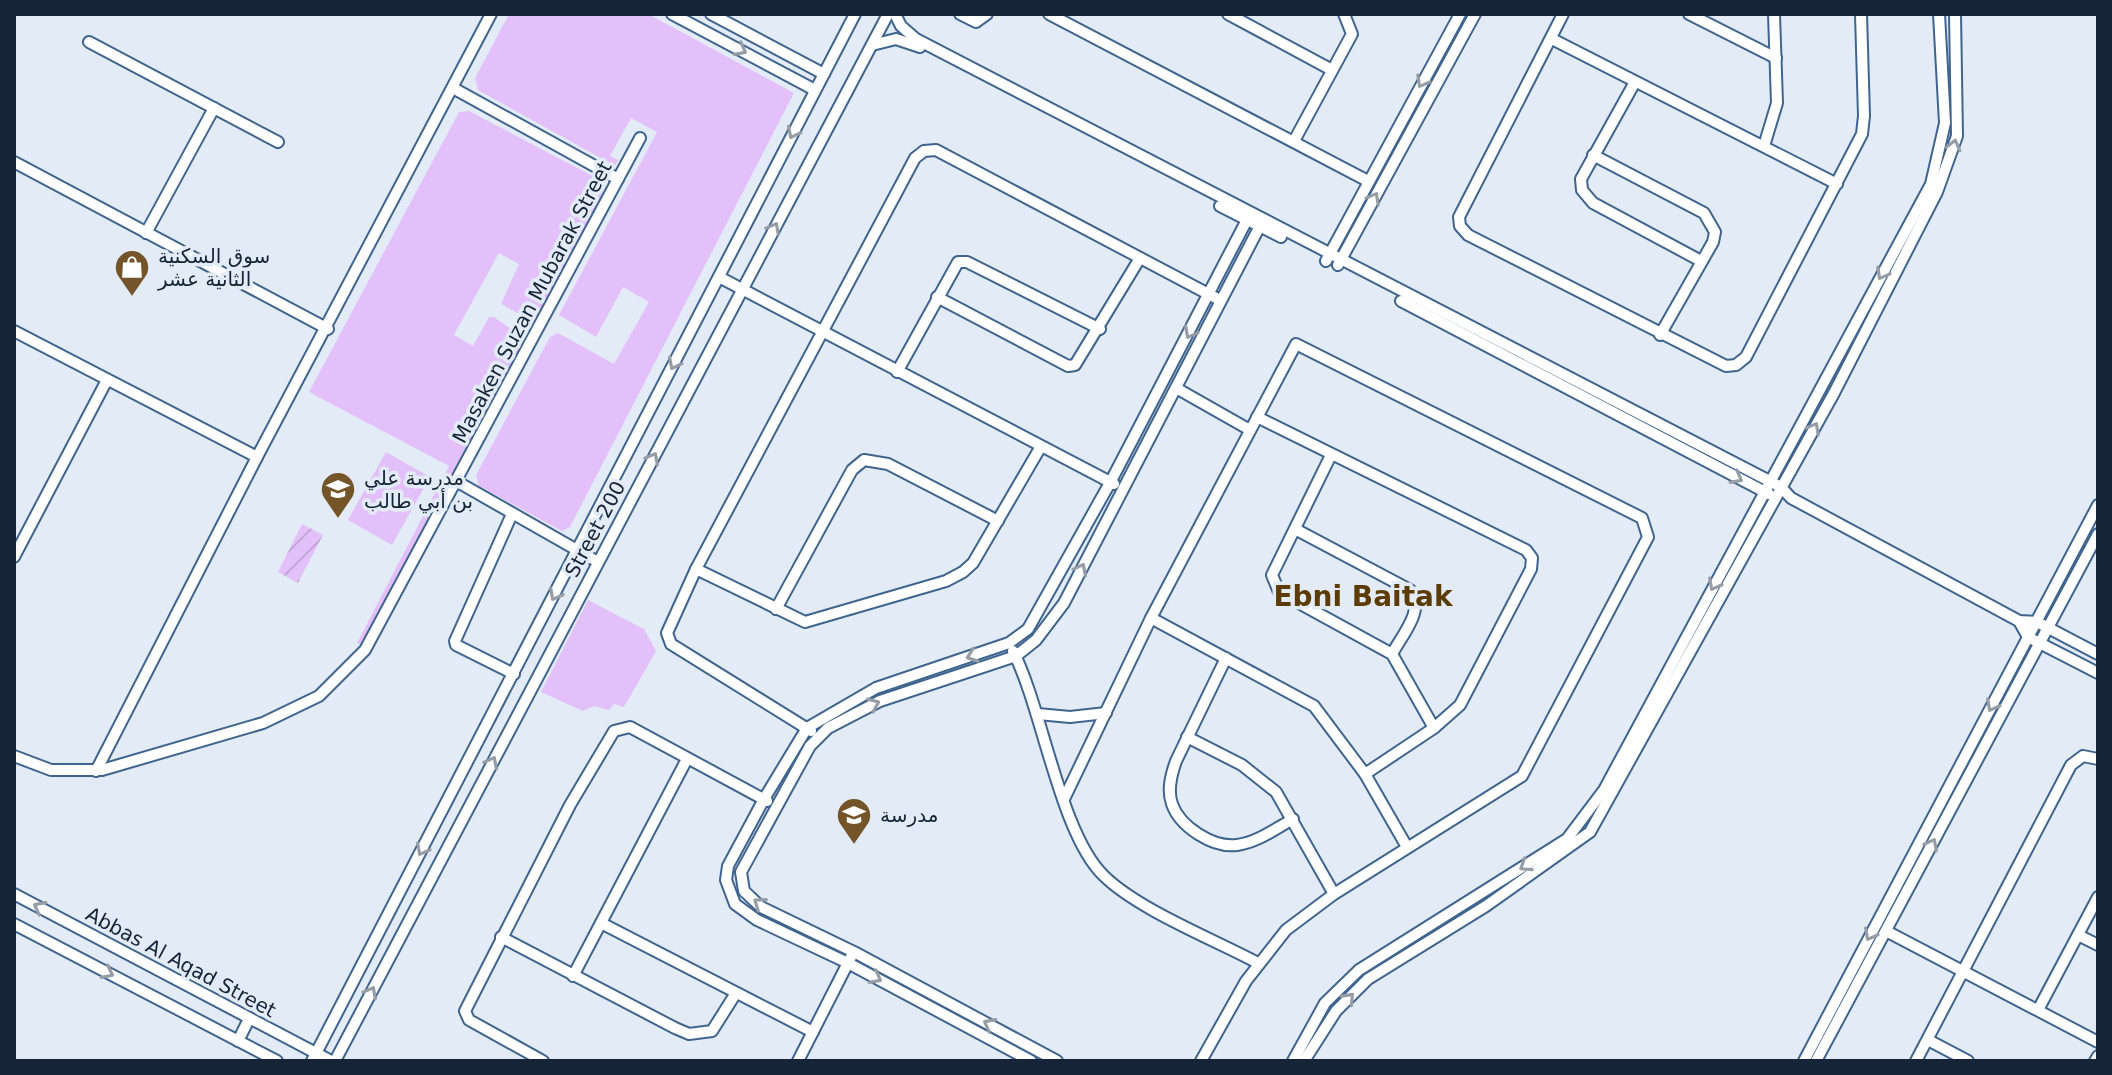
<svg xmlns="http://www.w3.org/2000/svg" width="2112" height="1075" font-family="'DejaVu Sans','Noto Naskh Arabic',sans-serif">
<defs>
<pattern id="garden-furrows" width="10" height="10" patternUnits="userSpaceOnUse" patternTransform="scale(2)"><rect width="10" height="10" fill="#e4c0fa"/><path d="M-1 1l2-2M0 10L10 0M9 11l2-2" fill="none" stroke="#c3a5d7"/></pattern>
</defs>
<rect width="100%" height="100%" fill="#e3ecf6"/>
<g fill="#e4c0fa">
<polygon points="509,14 648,14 794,93 570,527 562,531 479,486 476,475 550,337 558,333 614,364 649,302 623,287 596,337 559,315 657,132 631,118 610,156 618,160 615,166 478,90 475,78"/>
<polygon points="469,111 600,180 604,194 534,322 501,304 519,264 499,253 454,335 473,346 489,317 494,317 525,339 366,647 357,643 449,466 309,392 459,112"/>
<polygon points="386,452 430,477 392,545 348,520"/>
<polygon points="588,600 644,629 656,651 624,707 614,704 609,710 594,706 583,711 541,692"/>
</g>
<polygon fill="url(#garden-furrows)" points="302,524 323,535 298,583 278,572"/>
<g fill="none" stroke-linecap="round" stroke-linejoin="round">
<g stroke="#3f658f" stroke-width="14">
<g id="minor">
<polyline points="672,14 815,90"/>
<polyline points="711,14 824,74"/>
<polyline points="895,14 901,26 916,39 1781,487 1791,498 2019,621 2037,622 2098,654"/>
<polyline points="960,14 976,22 987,14"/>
<polyline points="1049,14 1366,180"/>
<polyline points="1228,14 1332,70"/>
<polyline points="1563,14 1459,217 1460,226 1468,235 1726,366 1736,365 1746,357 1862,134 1864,116 1861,14"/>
<polyline points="1689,14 1776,58"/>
<polyline points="1552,39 1837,184"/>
<polyline points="89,42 278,142"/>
<polyline points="872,45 896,39 920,47"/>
<polyline points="1635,82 1581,179 1582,190 1593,203 1701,261"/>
<polyline points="453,88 618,179"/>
<polyline points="1294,141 1352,34 1344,14"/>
<polyline points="1764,146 1777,103 1774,14"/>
<polyline points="1593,155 1704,213 1715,232 1713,242 1660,335"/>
<polyline points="14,162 328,329"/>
<polyline points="1220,206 1281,237"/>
<polyline points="146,233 214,108"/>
<polyline points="1326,261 1460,14"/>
<polyline points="1338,265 1475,14"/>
<polyline points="719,277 1114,484"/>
<polyline points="937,297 1068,366 1075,365 1140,258"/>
<polyline points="1401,301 1769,494"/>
<polyline points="14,331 257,457 491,14"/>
<polyline points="897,372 958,262 967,262 1100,329"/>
<polyline points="1176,388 1250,430"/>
<polyline points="1257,417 1526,550 1532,558 1531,569 1460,705 1434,728 1365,774"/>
<polyline points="1331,455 1272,575 1279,592 1392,654 1434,728"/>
<polyline points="456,481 598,562"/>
<polyline points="512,514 455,641 456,645 514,674"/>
<path d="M1295,529L1410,590C1426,609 1402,635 1392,654"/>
<polyline points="14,557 107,380"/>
<polyline points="696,569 805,622 946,581 963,572 973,563 1040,448"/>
<polyline points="776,609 852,470 864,460 888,464 998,521"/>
<polyline points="1151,618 1314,706 1365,774 1407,847"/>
<polyline points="2019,621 2028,637 2098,673"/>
<path d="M1013,651C1043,710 1060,834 1104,876C1139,910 1213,939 1258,963"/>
<path d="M1226,658L1176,761C1171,775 1167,790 1172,804C1180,827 1213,848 1237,845C1258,842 1275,829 1293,819"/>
<polyline points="1038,714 1070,717 1106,713"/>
<polyline points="811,731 671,644 667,633 696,569 915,158 924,151 936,150 1216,298"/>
<polyline points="1187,737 1242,765 1276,792 1334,894"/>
<polyline points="14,756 51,770 102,770 263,723 319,696 365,650 640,138"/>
<polyline points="96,771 257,457"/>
<polyline points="1064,799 1151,618 1296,344 1642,518 1648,537 1522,776 1334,894 1286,930 1246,981 1201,1061"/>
<polyline points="14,894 331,1061"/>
<polyline points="601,923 813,1032"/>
<polyline points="14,924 277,1061"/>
<polyline points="1886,931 2098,1042"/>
<polyline points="2078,935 2098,945"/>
<polyline points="501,937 675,1028 689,1034 712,1031 736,993"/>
<polyline points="573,976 687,759"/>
<polyline points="2038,1010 2098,897"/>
<polyline points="1928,1040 1968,1061"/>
<polyline points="238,1041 249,1019"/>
<polyline points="312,1061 855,14"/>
<polyline points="335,1061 888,14"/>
<polyline points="543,1061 469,1020 465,1011 570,805 614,731 630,727 767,801"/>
<polyline points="798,1061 851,957"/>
<polyline points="1031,1061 848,963 757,920 735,904 726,880 728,866 764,799 807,728 876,688 1009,643 1028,629 1111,481 1250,214"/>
<polyline points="1057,1061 854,952 761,907 744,891 741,872 810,746 828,728 880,701 1016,656 1036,640 1064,603 1263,220"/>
<polyline points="1293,1061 1325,1003 1359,970 1567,839 1604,790 1931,184 1945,123 1939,14"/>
<polyline points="1304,1061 1336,1011 1368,979 1486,906 1590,832 1834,393 1937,192 1957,136 1955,14"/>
<polyline points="1804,1061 2098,505"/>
<polyline points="1816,1061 2098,534"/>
<polyline points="1916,1061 2071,765 2083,756 2098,759"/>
<polyline points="2095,1061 2098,1056"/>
</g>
</g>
<use href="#minor" stroke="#fff" stroke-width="10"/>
</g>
<defs><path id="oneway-chevron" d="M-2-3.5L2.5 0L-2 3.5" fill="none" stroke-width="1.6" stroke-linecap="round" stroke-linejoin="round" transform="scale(2)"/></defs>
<g stroke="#969da5">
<use href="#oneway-chevron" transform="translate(741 50) rotate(28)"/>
<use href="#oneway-chevron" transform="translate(1422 82) rotate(119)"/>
<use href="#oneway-chevron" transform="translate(793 133) rotate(117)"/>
<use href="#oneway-chevron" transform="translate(1954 145) rotate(-76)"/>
<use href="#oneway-chevron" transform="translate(1374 198) rotate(-61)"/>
<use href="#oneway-chevron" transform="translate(774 228) rotate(-62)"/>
<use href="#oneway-chevron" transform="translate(1882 274) rotate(119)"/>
<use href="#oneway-chevron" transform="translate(1190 333) rotate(118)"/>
<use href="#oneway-chevron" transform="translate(674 364) rotate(117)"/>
<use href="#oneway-chevron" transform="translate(1814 428) rotate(-61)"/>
<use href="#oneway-chevron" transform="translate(653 458) rotate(-62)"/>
<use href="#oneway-chevron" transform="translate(1737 478) rotate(28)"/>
<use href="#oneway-chevron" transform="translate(1081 569) rotate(-63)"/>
<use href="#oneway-chevron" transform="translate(1714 585) rotate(118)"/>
<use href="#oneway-chevron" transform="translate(555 595) rotate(118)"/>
<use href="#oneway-chevron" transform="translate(972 656) rotate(161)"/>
<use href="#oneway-chevron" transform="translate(874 704) rotate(-23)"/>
<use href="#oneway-chevron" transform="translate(1992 706) rotate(118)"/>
<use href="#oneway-chevron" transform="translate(492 762) rotate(-62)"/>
<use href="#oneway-chevron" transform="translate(1932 844) rotate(-62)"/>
<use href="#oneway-chevron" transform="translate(422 850) rotate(118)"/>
<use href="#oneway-chevron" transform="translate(1525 866) rotate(147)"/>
<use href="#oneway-chevron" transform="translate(759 903) rotate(-145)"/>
<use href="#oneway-chevron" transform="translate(39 907) rotate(-152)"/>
<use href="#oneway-chevron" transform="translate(1870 935) rotate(118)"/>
<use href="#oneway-chevron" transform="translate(108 973) rotate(27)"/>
<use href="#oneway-chevron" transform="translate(876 978) rotate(28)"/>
<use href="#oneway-chevron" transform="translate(371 992) rotate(-62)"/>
<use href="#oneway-chevron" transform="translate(1349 998) rotate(-47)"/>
<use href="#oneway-chevron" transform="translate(989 1024) rotate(-152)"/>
</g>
<defs>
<g id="shop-pin" transform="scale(1.8)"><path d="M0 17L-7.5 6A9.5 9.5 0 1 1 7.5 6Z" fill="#74552a" stroke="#e3ecf6"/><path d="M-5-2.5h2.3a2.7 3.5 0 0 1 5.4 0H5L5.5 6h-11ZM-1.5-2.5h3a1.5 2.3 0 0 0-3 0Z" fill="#fff"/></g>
<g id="school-pin" transform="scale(1.8)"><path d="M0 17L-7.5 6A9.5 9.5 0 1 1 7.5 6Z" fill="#74552a" stroke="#e3ecf6"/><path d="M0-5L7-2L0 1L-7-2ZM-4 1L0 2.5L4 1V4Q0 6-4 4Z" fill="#fff"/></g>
</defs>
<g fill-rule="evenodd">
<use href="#shop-pin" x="132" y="267"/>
<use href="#school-pin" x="338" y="489"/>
<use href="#school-pin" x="854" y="815"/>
</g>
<g text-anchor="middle" stroke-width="7" stroke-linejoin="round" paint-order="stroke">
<g font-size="20" fill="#152537" stroke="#e3ecf6" text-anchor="start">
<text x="158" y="263">سوق السكنية<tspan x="158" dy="23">الثانية عشر</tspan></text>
<text x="364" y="485">مدرسة علي<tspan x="364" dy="23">بن أبي طالب</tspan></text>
<text x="880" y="822">مدرسة</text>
</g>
<g font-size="20" fill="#152537" stroke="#e3ecf6">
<text transform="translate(532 302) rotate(-62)" y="7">Masaken Suzan Mubarak Street</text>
<text transform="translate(595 529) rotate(-62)" y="7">Street 200</text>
<text transform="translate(181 962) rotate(28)" y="7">Abbas Al Aqad Street</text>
</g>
<g font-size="28" font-weight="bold" fill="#5d3c04" stroke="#e3ecf6">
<text x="1363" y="606">Ebni Baitak</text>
</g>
</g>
<rect width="2112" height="1075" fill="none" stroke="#152537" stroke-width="32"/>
</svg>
